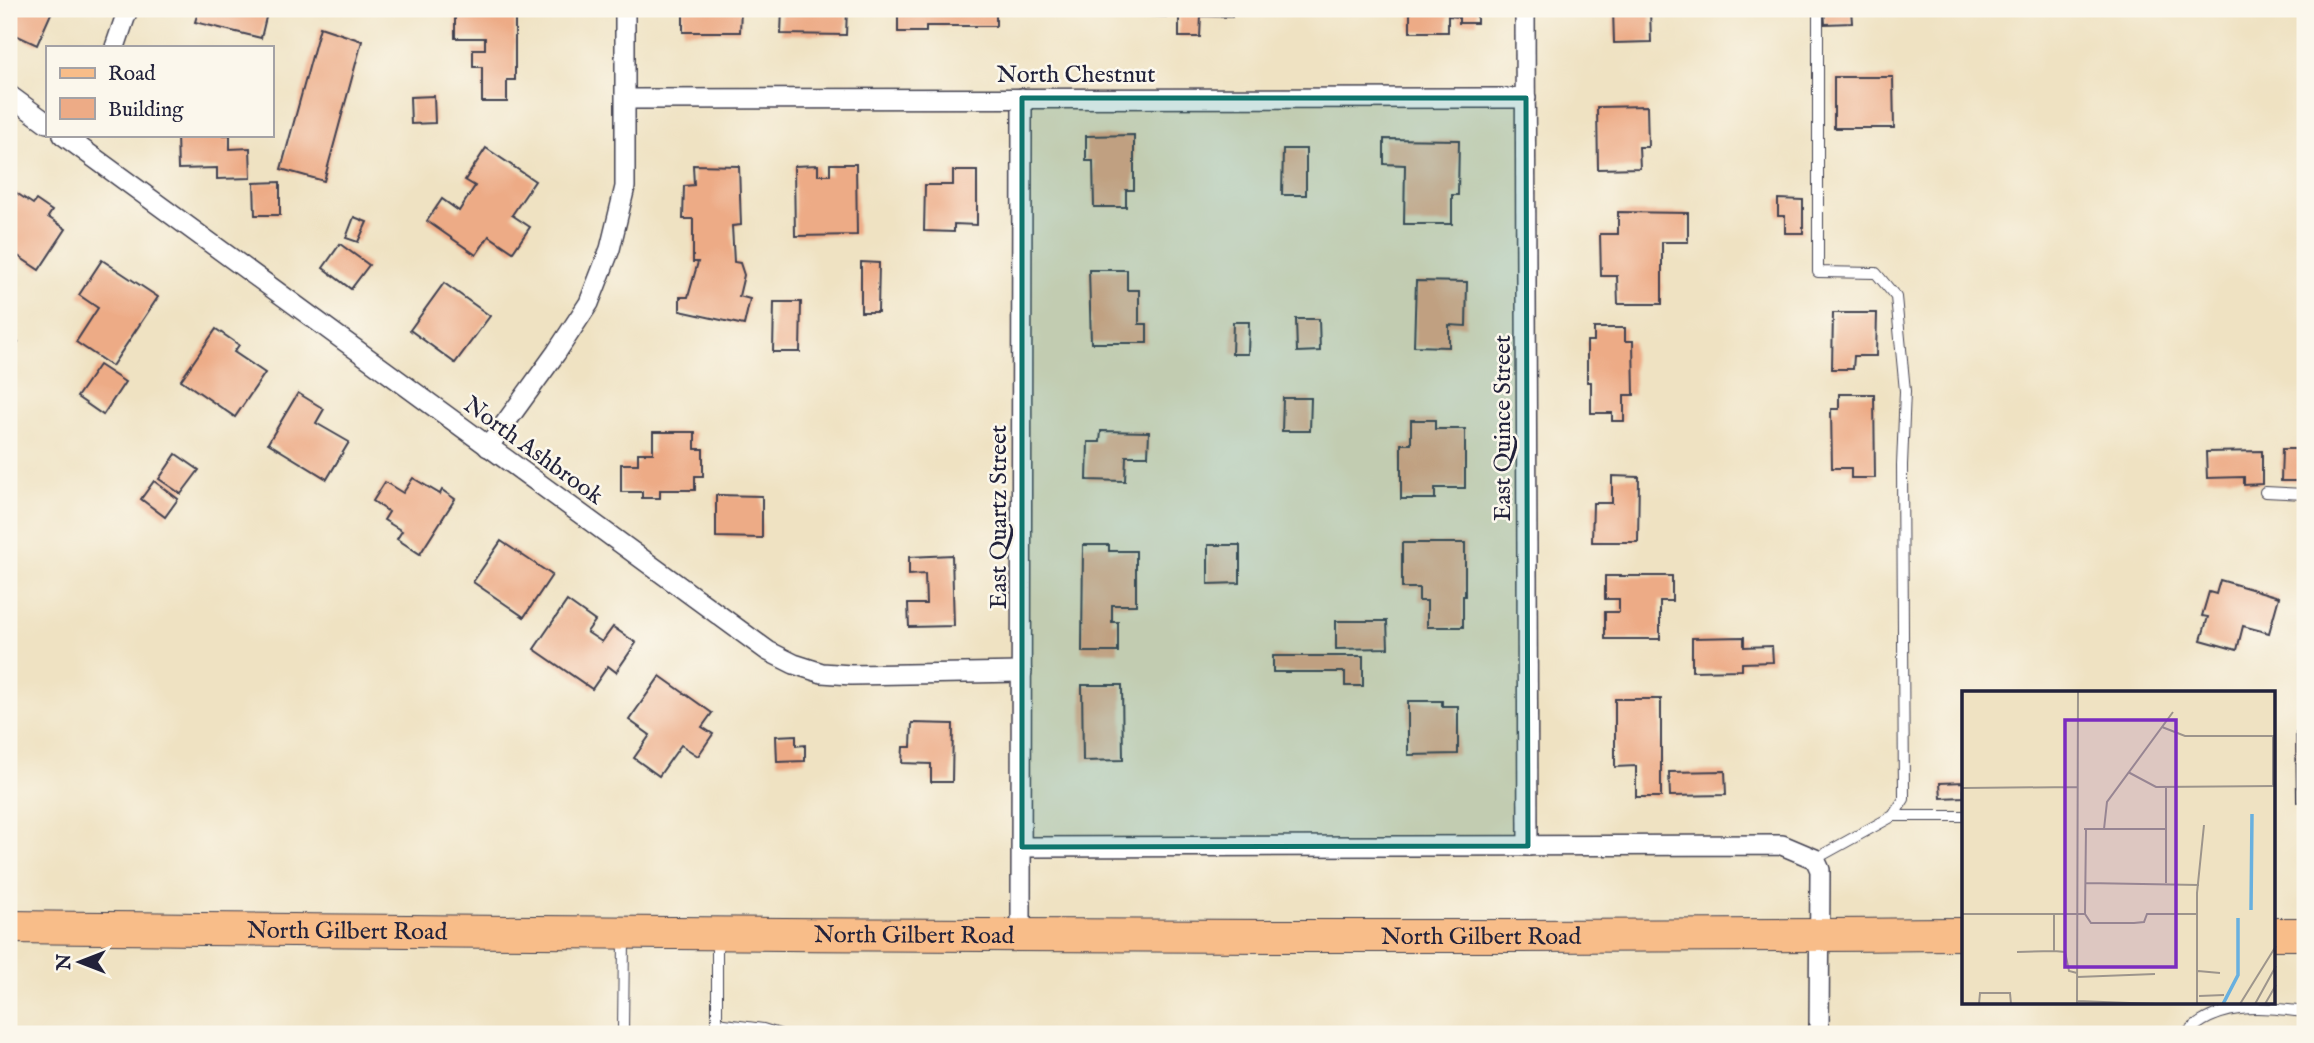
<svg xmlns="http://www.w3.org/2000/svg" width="2314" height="1043" font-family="'IM FELL English',serif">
<rect width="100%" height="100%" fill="#fbf7ec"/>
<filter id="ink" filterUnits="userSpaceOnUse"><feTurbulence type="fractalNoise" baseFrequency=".0143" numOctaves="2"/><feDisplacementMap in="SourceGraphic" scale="14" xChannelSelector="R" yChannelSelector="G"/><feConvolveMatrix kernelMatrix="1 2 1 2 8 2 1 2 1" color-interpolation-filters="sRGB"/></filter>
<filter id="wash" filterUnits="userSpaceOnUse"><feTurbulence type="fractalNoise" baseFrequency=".00686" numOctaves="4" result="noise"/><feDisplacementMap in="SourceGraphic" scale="28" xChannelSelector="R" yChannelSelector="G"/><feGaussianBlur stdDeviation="1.57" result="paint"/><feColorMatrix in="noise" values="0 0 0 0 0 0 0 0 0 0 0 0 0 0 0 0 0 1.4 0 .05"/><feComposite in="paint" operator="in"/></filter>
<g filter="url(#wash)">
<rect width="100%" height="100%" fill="#efe2c2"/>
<g id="blocks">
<g fill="#edab86">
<polygon points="9,9 53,9 37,45 9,32"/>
<polygon points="199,9 268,9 261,38 195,22"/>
<polygon points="683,9 741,9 740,32 683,32"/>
<polygon points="782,9 847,9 846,35 781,34"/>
<polygon points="898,9 996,9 996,26 926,26 926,32 898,32"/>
<polygon points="1149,9 1232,9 1232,17 1201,16 1200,37 1179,37 1179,17 1149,16"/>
<rect x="1282" y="9" width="78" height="5"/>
<polygon points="1426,9 1477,9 1477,23 1459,23 1459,17 1448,16 1448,32 1410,32 1410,11 1426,11"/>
<polygon points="1613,9 1650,9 1651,42 1614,43"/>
<polygon points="1824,9 1851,9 1852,23 1825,24"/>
<polygon points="455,12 515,12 515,80 507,80 507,102 482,102 482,67 473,67 473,49 485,49 485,38 455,38"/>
<polygon points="320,27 362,41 324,181 281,169"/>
<polygon points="1834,77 1893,77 1894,128 1834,128"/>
<polygon points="434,96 435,123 411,124 410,97"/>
<polygon points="1647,106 1648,147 1639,147 1640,168 1598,169 1597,107"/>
<polygon points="177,135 230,135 230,149 250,148 251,178 217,179 217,168 178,169"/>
<polygon points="1134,135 1134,190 1126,190 1126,207 1094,207 1093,161 1086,161 1086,136"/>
<polygon points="1384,139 1459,140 1458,195 1452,195 1452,224 1404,224 1405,165 1384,164"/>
<polygon points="486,148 535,181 512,215 530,227 513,252 489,236 476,255 427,221 442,199 459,211 475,186 465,180"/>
<polygon points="1283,149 1306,149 1306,195 1282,195"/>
<polygon points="830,164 856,164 857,235 795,236 794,166 818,165 818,175 830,175"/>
<polygon points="693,165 739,166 741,225 732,226 734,262 740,263 744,275 739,296 750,299 744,325 680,311 680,297 688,297 698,262 693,262 693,219 683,219 684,186 694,185"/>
<polygon points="953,171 977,171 977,225 954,224 954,232 924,231 925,185 953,185"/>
<polygon points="280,182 280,215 255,215 254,183"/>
<polygon points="9,188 33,204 36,200 52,211 48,217 66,229 39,270 9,250"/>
<polygon points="1778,199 1803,200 1803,233 1785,233 1785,216 1778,216"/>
<polygon points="1618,212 1688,213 1688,242 1662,242 1662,304 1618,304 1617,276 1601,276 1600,234 1618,234"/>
<polygon points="354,217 367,222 358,242 346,238"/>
<polygon points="340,244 369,265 351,289 323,268"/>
<polygon points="102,260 158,297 112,366 76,342 98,308 79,295"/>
<polygon points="861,262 879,263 878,312 861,312"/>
<polygon points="1089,270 1127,270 1127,290 1139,290 1139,324 1147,324 1147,343 1091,343"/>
<polygon points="1416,281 1467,282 1466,326 1449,325 1449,347 1414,346"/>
<polygon points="444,283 490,316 455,363 410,330"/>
<polygon points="774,302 801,302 800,352 773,352"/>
<polygon points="1833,313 1877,313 1876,356 1854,356 1853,369 1832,369"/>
<polygon points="1296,319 1319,319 1320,351 1297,352"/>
<polygon points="1233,322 1249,322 1248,354 1232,354"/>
<polygon points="1594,328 1625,328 1625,341 1633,341 1634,395 1624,395 1624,421 1612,421 1612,413 1591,413 1591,382 1587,382 1587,341 1594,341"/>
<polygon points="216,329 239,345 234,352 265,373 235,417 181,380"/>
<polygon points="9,337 18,342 9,358"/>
<polygon points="99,365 125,382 103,415 77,397"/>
<polygon points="298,393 324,409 316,423 349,442 327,479 268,443"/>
<polygon points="1839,394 1874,394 1875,478 1851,478 1851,468 1832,468 1831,409 1839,409"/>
<polygon points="1283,398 1311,398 1310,431 1282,431"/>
<polygon points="1411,420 1435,420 1435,429 1465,429 1465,488 1435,488 1435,499 1401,499 1401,444 1411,444"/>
<polygon points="1101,431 1149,432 1148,456 1126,456 1125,481 1087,480 1088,442 1100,442"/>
<polygon points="653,432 695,432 695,449 703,449 703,476 695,476 695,490 660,490 660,498 642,498 642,492 621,492 621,464 638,464 638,453 653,453"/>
<polygon points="2282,449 2305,449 2305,481 2281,481"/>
<polygon points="2262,451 2262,484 2244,485 2244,477 2207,478 2206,452"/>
<polygon points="176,454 199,470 181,494 159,479"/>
<polygon points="1612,476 1639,477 1638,542 1592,542 1593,503 1612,503"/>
<polygon points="413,478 440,494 442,490 455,499 420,554 397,539 402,531 384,520 389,512 373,501 385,482 403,493"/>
<polygon points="154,481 178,499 165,517 141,499"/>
<polygon points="716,495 762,496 762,538 716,537"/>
<polygon points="501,541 552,575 524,617 473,582"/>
<polygon points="1402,543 1465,543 1465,596 1463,596 1463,627 1427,627 1427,601 1419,601 1419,588 1402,588"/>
<polygon points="1083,545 1109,545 1109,551 1136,551 1136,605 1112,605 1112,622 1118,622 1118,652 1082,652"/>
<polygon points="1208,545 1240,545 1240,583 1208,584"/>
<polygon points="952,555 954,626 909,627 908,604 926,604 925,574 909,575 909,557"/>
<polygon points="1605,576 1672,576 1672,601 1660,601 1660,639 1605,639 1605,612 1619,612 1619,599 1605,599"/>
<polygon points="2220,580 2279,597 2269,633 2243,626 2237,650 2201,640 2208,617 2202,616 2209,592 2216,594"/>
<polygon points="567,601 595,621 587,632 602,642 613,627 636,643 616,672 608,666 592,689 534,649"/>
<polygon points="1336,621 1387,621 1388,648 1336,649"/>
<polygon points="1744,637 1744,647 1772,646 1773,662 1742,663 1742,670 1692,671 1692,638"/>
<polygon points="1273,656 1363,656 1363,686 1345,686 1345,672 1273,672"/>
<polygon points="660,676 712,713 702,727 713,734 698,756 681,745 659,776 634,758 650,735 629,720"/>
<polygon points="1082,685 1122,685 1123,760 1083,761"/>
<polygon points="1615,699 1661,699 1661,797 1636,797 1636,766 1615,767"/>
<polygon points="1408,701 1442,701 1442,706 1458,706 1458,754 1408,755"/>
<polygon points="912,723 953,724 952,782 931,782 931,764 902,763 903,747 911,747"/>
<polygon points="2296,733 2305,733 2305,802 2297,802"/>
<polygon points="796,735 796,746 805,745 805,761 777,762 776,736"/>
<polygon points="1725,771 1726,795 1670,796 1669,772"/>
<polygon points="1964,782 1964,797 1941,798 1940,783"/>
</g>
</g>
</g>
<g filter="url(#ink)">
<use href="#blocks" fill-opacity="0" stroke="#413f4f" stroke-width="2"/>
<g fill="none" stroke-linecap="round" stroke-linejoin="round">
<g stroke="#413f4f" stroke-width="12">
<g id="lane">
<polyline points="2265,492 2305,494"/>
<polyline points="1893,816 1964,816"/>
<polyline points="1815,859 1893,816 1904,799 1902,465 1905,391 1896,297 1876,273 1818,272 1818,9"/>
<polyline points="717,1023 763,1029 779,1034"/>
<polyline points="623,1034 624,938"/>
<polyline points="717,1034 717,939"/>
<path d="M2186,1034C2219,1001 2262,1007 2305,1012"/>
</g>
</g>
<g stroke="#413f4f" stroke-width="22">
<g id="street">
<polyline points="1525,9 1528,846"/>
<polyline points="115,47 128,9"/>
<polyline points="9,95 47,123"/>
<polyline points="626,99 1526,98"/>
<polyline points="63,135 768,651 794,664 822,673 851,675 1022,672"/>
<polyline points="488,447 556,353 589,303 610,249 625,187 625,9"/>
<polyline points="1022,847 1782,845 1815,859 1820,870 1819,1034"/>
<polyline points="1021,937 1022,98"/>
</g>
</g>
<g stroke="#413f4f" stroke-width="34">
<g id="primary">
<path id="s1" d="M9,927C661,934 1312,939 1964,934"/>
<polyline points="2274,934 2305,934"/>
</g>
</g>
<use href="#lane" stroke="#fff" stroke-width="10"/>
<use href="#street" stroke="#fff" stroke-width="19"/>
<use href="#primary" stroke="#f8bd89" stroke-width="32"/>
</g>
</g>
<path fill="#0f766e" fill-opacity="0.2" stroke="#0f766e" stroke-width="5" stroke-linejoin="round" d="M1022,98H1526L1528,846L1022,847Z"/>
<g text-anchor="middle" stroke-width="5" stroke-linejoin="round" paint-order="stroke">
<g font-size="24" fill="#22223b" stroke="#fbf7ec">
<text x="1076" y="82">North Chestnut</text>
<text transform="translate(1502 428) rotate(-90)" y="8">East Quince Street</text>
<text transform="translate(534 450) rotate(36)" y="8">North Ashbrook</text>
<text transform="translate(998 517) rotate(-90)" y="8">East Quartz Street</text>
<text dy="8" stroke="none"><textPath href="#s1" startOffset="338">North Gilbert Road</textPath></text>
<text dy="8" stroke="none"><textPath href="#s1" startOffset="905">North Gilbert Road</textPath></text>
<text dy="8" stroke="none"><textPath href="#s1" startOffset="1472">North Gilbert Road</textPath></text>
</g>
</g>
<g transform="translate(1962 691)">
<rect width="313" height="313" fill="#efe2c2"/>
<path fill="none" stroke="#68b0df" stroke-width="3.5" d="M289,219L290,123M261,313L276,284V227"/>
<path fill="none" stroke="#9d958c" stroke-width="2" d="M200,36L223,45H314M311,45V95M166,81L194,96L314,95M204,96V192M0,97L115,96M122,138H204M142,138L145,111L211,21M124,192L237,194M0,223H123L124,138M123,223L129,232H172L182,231L185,223H235M92,260L103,261L107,280L115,282M55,261L92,260V223M236,280L258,282M115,286L193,283M237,305L262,304M115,310L194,313M17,313L18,302H48L49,313M115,313L116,1M235,313V202L242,134M278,313L314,255M293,313L314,275M303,313L314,294"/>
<path fill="#7b2cbf" fill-opacity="0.15" stroke="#7b2cbf" stroke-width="3.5" d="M103,29H214V276H103Z"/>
<rect width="313" height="313" fill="none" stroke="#22223b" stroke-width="3.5"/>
</g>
<rect width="2314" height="1043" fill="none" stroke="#fbf7ec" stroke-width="35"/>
<rect x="46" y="46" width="228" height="91" fill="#fbf7ec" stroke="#a4a2a5" stroke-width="2"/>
<rect x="60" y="68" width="35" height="10" fill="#f8bd89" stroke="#a4a2a5" stroke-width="2"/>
<text x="108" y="80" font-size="21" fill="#22223b">Road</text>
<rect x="60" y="98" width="35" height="21" fill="#edab86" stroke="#a4a2a5" stroke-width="2"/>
<text x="108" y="116" font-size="21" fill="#22223b">Building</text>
<g transform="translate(80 962) rotate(270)" stroke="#fbf7ec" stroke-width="5" paint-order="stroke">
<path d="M0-5L12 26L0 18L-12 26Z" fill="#22223b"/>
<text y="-10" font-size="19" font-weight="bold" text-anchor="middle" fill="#22223b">N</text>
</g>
</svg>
